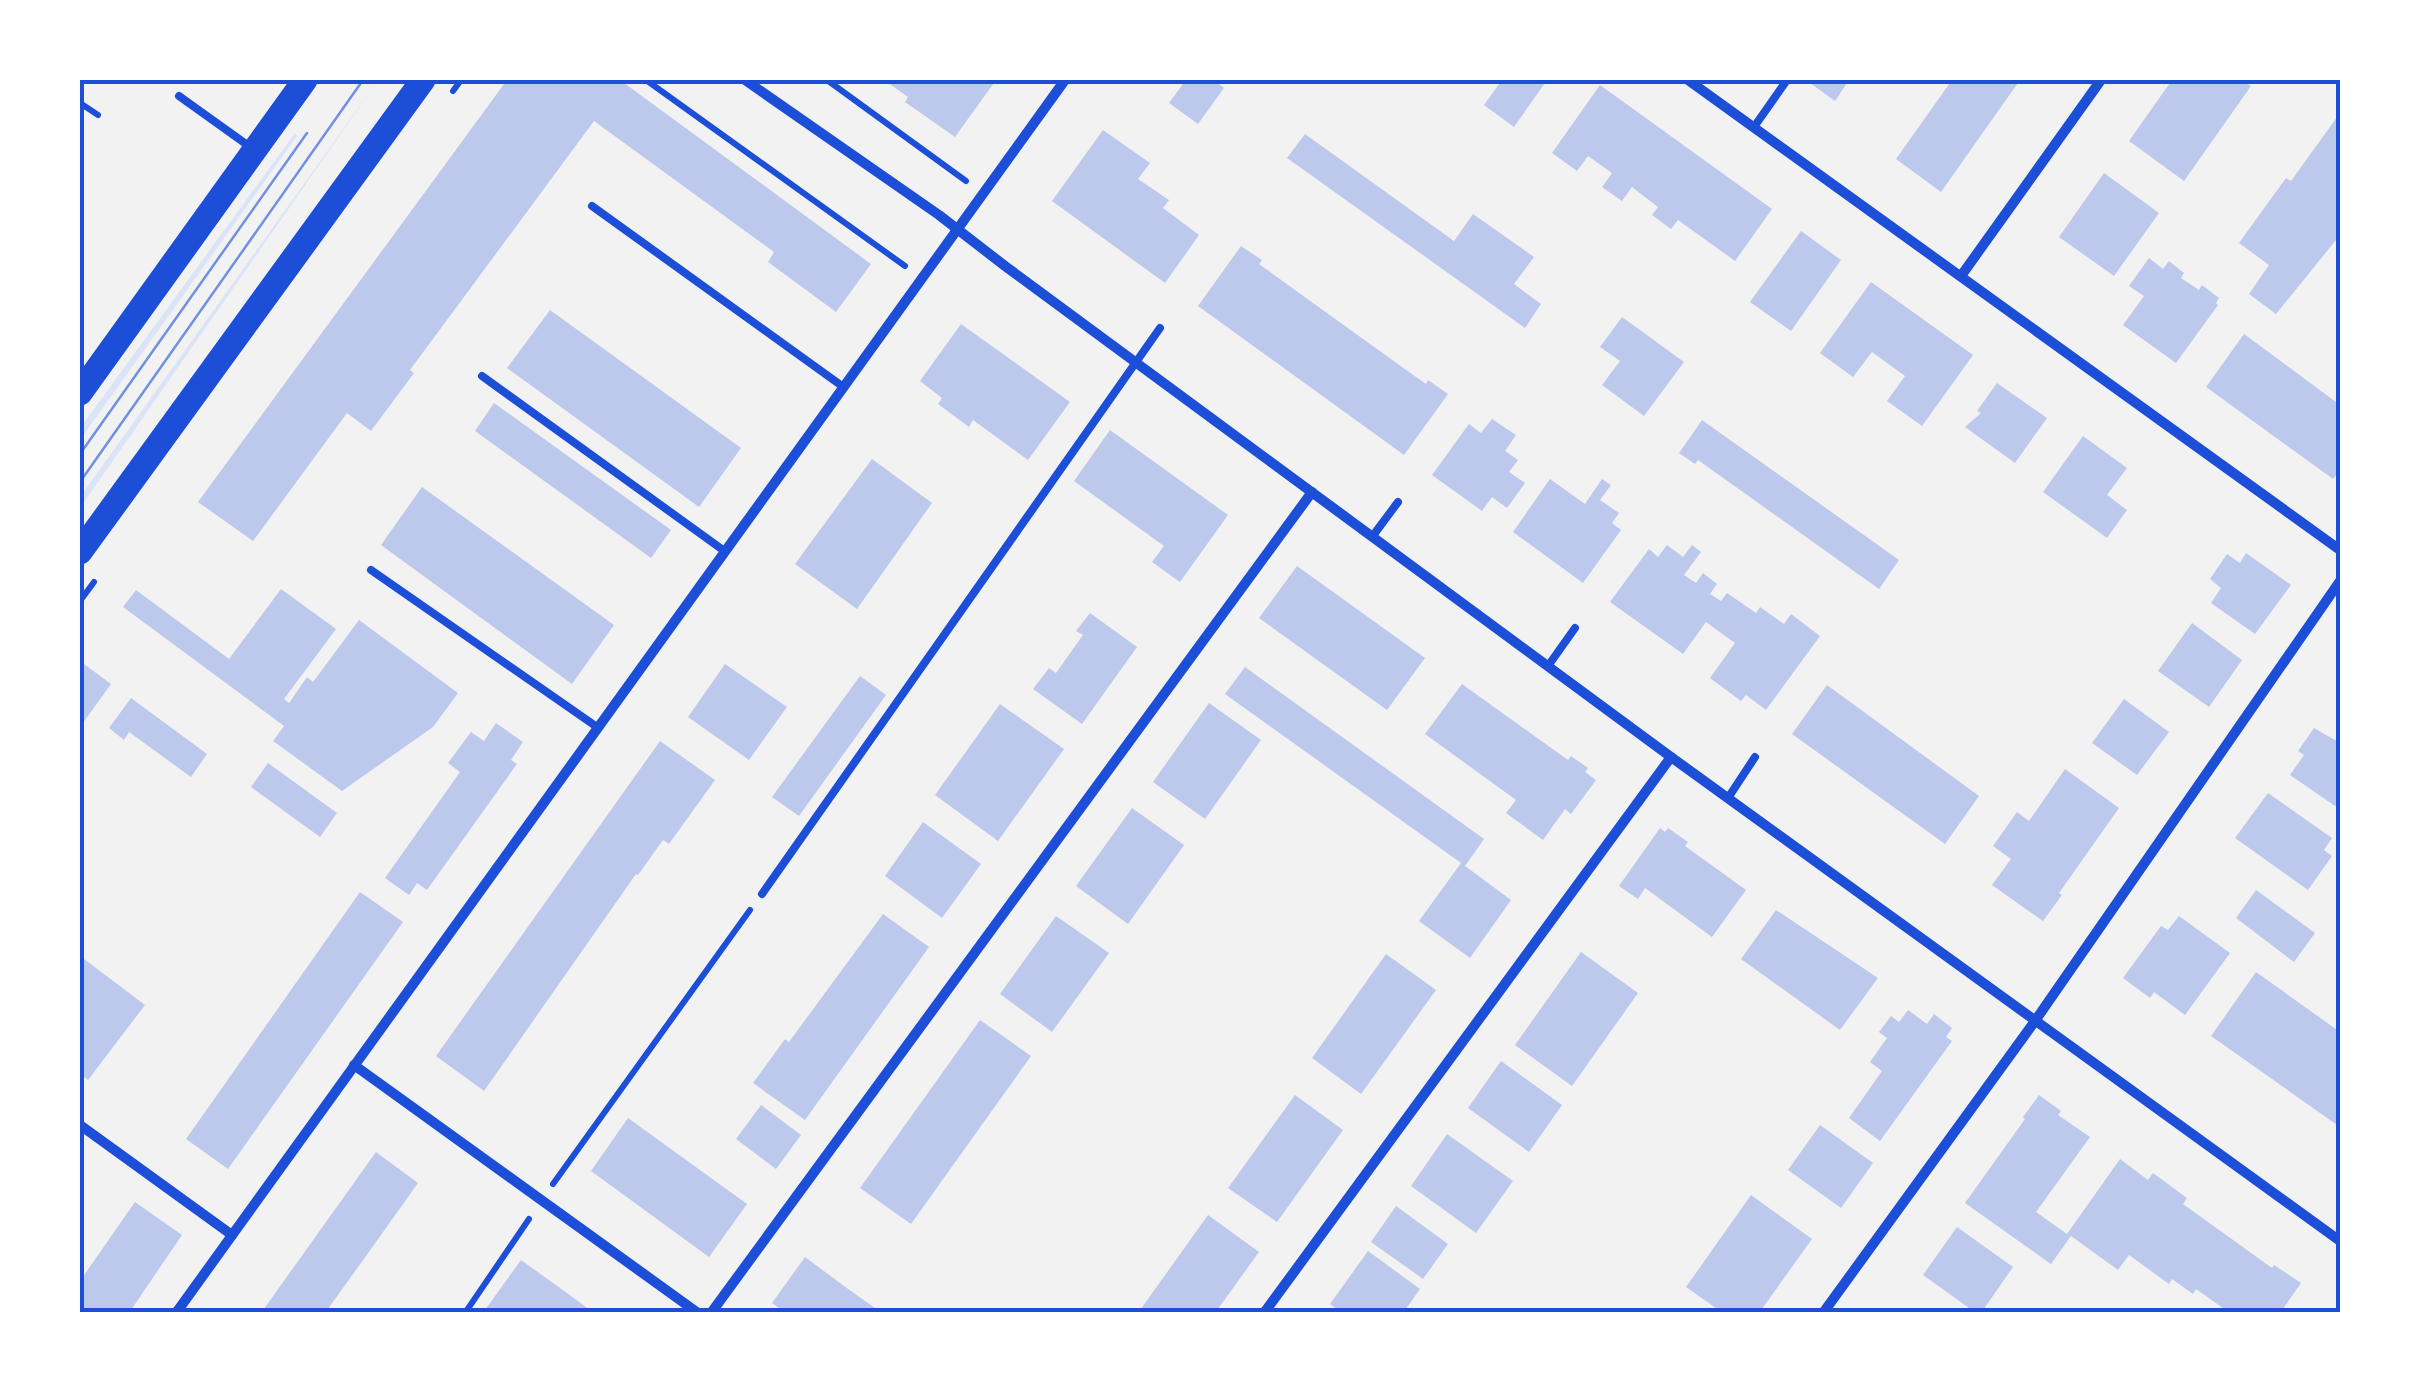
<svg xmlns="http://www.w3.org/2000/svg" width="2420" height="1393" font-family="Merriweather,serif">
<rect width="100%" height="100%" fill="#f2f2f2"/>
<g fill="#dbe4f7">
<polygon points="377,82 80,508 80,497"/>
<polygon points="295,133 297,136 80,440 80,428"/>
</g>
<g fill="#bdc9ec">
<polygon points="507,80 620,80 871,264 836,312 768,262 774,252 594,121 410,370 414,373 371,431 347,413 253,541 198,502"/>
<polygon points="884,80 996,80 955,137 905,102 908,97"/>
<polygon points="1186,80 1214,80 1224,88 1198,124 1169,103"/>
<polygon points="1502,80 1547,80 1514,127 1484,105"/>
<polygon points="1813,80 1849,80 1835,101 1810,83"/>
<polygon points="1952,80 2020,80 1941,192 1896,159"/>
<polygon points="2172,80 2242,80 2251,86 2184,181 2129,141"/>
<polygon points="1600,85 1772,209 1735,261 1678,220 1671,229 1652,215 1658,207 1632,187 1622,201 1602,187 1612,173 1588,156 1577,171 1552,153"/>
<polygon points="2340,113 2340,219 2336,224 2340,227 2340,235 2276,314 2249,294 2269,265 2239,243 2286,178 2291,181"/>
<polygon points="1103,130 1150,163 1138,179 1169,200 1163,208 1199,235 1165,283 1052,201"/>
<polygon points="1305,134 1454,241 1473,214 1534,257 1514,284 1541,304 1525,328 1287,158"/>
<polygon points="2104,173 2159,213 2114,276 2059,237"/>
<polygon points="1801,231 1841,260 1791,331 1750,302"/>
<polygon points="1241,246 1262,260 1259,264 1402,367 1426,384 1428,380 1448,394 1404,455 1198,306"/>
<polygon points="2149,258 2163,269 2169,261 2184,273 2181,278 2199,290 2202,285 2219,298 2216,303 2218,305 2176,363 2123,325 2144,296 2129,286"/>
<polygon points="1871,282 1973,355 1922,426 1887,401 1905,376 1872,352 1853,377 1820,353"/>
<polygon points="550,310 741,448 699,507 507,368"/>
<polygon points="1622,317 1684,362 1644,416 1602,385 1620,361 1600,347"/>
<polygon points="961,324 1070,402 1028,460 973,420 969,427 938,404 942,398 920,381"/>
<polygon points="2244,334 2340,405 2340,470 2333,479 2206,387"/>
<polygon points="1997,383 2047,418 2015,463 1965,427 1981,413 1977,411"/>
<polygon points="494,403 671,530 651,558 475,431"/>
<polygon points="1492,419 1516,435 1505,451 1518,460 1509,472 1525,483 1507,508 1492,497 1482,511 1432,475 1469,424 1481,433"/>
<polygon points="1702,420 1899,560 1879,589 1698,460 1695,464 1679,453"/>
<polygon points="1110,430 1228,515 1180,582 1152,562 1164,546 1074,481"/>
<polygon points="2083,436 2127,468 2107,495 2127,510 2107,538 2043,492"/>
<polygon points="872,459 932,503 857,609 795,564"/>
<polygon points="1550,479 1585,504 1602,479 1611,485 1600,500 1619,513 1612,523 1621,530 1583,583 1513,532"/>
<polygon points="422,487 614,625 572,684 381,545"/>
<polygon points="1667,545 1683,557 1692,545 1701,552 1684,575 1696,583 1703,573 1717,584 1710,594 1721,601 1727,593 1756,613 1760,607 1784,624 1791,614 1820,636 1766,710 1746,695 1741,701 1710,678 1735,643 1706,622 1683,654 1610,602 1649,549 1658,557"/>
<polygon points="2246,553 2291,585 2255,634 2211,603 2221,588 2210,579 2227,554 2240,563"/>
<polygon points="1297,566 1425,658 1387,710 1259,618"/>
<polygon points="281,589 336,629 284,699 289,703 307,677 313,682 359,620 458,693 433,727 342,791 273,741 284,726 123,607 136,590 229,659"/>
<polygon points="1090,613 1137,647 1082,724 1033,689 1049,668 1056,673 1083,635 1076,631"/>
<polygon points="2192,623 2242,660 2209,707 2158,671"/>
<polygon points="80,661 111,684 80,727"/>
<polygon points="725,664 787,707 749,760 688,717"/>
<polygon points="1245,667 1484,839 1465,866 1511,900 1470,958 1419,921 1461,863 1225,694"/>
<polygon points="860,676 886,695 799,816 772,797"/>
<polygon points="1462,684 1568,760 1571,756 1588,768 1585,772 1596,780 1571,814 1565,809 1543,840 1506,813 1516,800 1425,734"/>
<polygon points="1827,685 1979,796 1945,844 1792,734"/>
<polygon points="131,698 207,754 191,777 129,732 124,740 109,728"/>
<polygon points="2124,699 2169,732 2137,775 2092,743"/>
<polygon points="1209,703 1261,740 1205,819 1153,782"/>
<polygon points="1000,704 1064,749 998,841 935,795"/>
<polygon points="496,723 523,742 511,760 517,764 427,890 417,883 409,895 385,878 460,772 448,763 471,732 484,741"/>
<polygon points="2314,728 2340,743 2340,803 2335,806 2290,775 2304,755 2298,751"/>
<polygon points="660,741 715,780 669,844 663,840 638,875 636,874 484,1091 436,1056"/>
<polygon points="268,763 337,813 320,837 251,787"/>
<polygon points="2065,769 2119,808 2059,893 2062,895 2043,921 1992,885 2011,859 1993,846 2017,812 2029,821"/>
<polygon points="2268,793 2332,838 2324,850 2332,856 2308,890 2235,838"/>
<polygon points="1132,808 1184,845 1128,924 1076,886"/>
<polygon points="923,822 981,864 942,918 885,876"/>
<polygon points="1660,828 1665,832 1668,828 1688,842 1685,846 1746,890 1712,937 1645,888 1638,899 1619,886"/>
<polygon points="2256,890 2315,933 2294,962 2236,918"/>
<polygon points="360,892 403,922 228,1169 186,1139"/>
<polygon points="1776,910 1878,978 1840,1030 1741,959"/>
<polygon points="883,914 929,947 805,1120 753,1083 785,1039 789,1042"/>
<polygon points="1056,916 1109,953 1052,1032 1000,994"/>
<polygon points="2179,916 2230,953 2185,1015 2154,992 2150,998 2123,978 2161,926 2168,930"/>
<polygon points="1581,952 1638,993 1572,1086 1515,1045"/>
<polygon points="1386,954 1436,990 1361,1094 1312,1058"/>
<polygon points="80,956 145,1005 88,1080 80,1074"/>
<polygon points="2256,972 2340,1032 2340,1127 2211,1036"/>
<polygon points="1908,1010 1927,1024 1934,1014 1952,1028 1946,1037 1952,1041 1880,1141 1849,1118 1882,1071 1870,1062 1887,1038 1879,1032 1891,1016 1899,1022"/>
<polygon points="980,1020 1031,1056 911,1224 860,1188"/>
<polygon points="1501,1061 1562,1105 1529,1152 1468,1108"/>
<polygon points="1295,1095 1343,1130 1277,1222 1228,1188"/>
<polygon points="2039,1095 2061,1111 2058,1115 2090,1137 2036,1212 2067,1234 2120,1159 2148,1180 2153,1173 2187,1198 2183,1204 2272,1268 2274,1265 2301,1283 2280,1313 2230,1313 2196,1289 2193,1294 2172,1279 2169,1284 2129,1255 2118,1270 2071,1236 2051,1264 1965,1203 2025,1119 2023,1117"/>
<polygon points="761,1105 801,1135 776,1169 736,1139"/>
<polygon points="628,1118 747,1204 709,1257 591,1171"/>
<polygon points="1820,1125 1873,1163 1841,1208 1788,1170"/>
<polygon points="1447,1134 1513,1181 1476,1233 1411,1186"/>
<polygon points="376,1152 418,1183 371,1249 325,1313 261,1313"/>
<polygon points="1751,1195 1812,1239 1759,1313 1723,1313 1686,1287"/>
<polygon points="135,1202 182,1235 129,1313 80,1313 80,1281"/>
<polygon points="1396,1206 1448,1244 1423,1279 1371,1242"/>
<polygon points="1208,1215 1259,1252 1215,1313 1138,1313"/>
<polygon points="1957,1227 2013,1267 1981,1313 1976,1313 1923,1275"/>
<polygon points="1368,1251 1420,1289 1403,1313 1342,1313 1330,1304"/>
<polygon points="805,1257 844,1286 882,1313 786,1313 772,1303"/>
<polygon points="521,1260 567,1293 594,1313 489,1313 485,1310"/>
</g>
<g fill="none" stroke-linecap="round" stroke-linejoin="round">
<g stroke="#1d4ed8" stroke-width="6">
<polyline points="646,80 905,266"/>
<polyline points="827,80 966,181"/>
<polyline points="453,91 461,80"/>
<polyline points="80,103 98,115"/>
<polyline points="80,601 94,582"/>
<polyline points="553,1184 750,910"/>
<polyline points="465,1313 529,1219"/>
</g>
<g stroke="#1d4ed8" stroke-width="8">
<polyline points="179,96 253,149"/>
<polyline points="1754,127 1787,80"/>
<polyline points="592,206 842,386"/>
<polyline points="482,376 723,550"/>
<polyline points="1372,537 1398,502"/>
<polyline points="371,570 597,727"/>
<polyline points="1548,666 1575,628"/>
<polyline points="1728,798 1755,757"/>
<polyline points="762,894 1160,328"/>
</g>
<g stroke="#1d4ed8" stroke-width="10">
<polyline points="745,80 939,215 1005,266 1671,757 2340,1241"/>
<polyline points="1688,80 2340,550"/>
<polyline points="1961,276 2101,80"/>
<polyline points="354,1065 698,1313"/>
<polyline points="80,1125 232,1235"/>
<polyline points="176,1313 1065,80"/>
<polyline points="711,1313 1312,492"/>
<polyline points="1264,1313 1671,757"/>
<polyline points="1823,1313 2035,1021 2340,581"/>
</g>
<g stroke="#1d4ed8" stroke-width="25">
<polyline points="80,393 305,80"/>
<polyline points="80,552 423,80"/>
</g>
<g stroke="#7290e2" stroke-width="2.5">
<polyline points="80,454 307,133"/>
<polyline points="80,482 363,80"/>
</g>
</g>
<rect width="2420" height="1393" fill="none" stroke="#ffffff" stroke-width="165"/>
<rect x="82" y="82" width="2256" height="1228" fill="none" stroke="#1d4ed8" stroke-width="4"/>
</svg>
